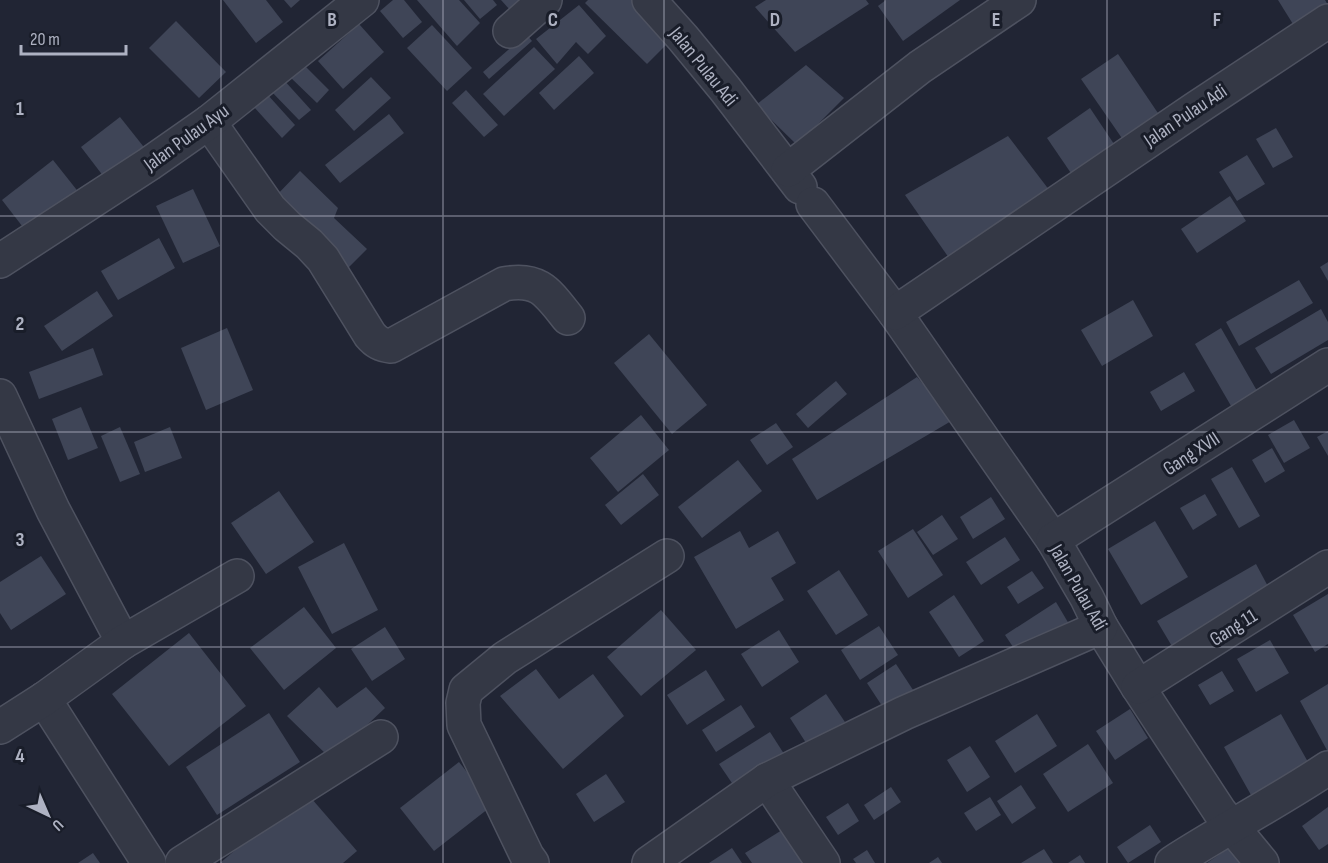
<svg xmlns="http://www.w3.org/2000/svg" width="1328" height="863" font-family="'Sofia Sans Condensed',sans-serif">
<rect width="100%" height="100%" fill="#212534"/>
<g fill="#3f4557">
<polygon points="223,0 266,0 283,22 256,43"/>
<polygon points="284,0 300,0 291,8"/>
<polygon points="393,0 404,0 422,22 403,38 380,11"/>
<polygon points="417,0 459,0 480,23 457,46"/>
<polygon points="464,0 493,0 497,5 480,19"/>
<polygon points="501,0 520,0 510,10"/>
<polygon points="588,0 641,0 676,35 647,64 585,3"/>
<polygon points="766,0 866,0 869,4 795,52 755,7"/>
<polygon points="886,0 960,0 903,41 878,6"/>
<polygon points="1278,0 1325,0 1328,5 1296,29"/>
<polygon points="579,5 606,36 588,54 576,42 557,64 536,39"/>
<polygon points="176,21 226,72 199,98 149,48"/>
<polygon points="359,24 384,52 343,89 318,61"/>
<polygon points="432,25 472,68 447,91 407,48"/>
<polygon points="526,34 532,41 489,79 483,72"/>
<polygon points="534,47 555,69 504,116 483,94"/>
<polygon points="1118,54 1164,122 1128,147 1081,79"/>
<polygon points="579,56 594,73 554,110 539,93"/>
<polygon points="302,63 329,90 317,103 289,76"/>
<polygon points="806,65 844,98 797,145 756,105"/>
<polygon points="371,77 391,98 354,131 335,110"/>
<polygon points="282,78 311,110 299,120 269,89"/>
<polygon points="466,90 498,125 484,137 452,103"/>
<polygon points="267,94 295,125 282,138 253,106"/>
<polygon points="1090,108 1120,153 1077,182 1047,138"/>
<polygon points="389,114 404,133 340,183 325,165"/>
<polygon points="120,117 147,151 107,181 81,147"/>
<polygon points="1276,128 1293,157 1273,168 1256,139"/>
<polygon points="1008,136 1053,195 949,258 905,195"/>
<polygon points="1247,155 1265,184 1237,201 1219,172"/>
<polygon points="53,160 80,194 29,235 2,200"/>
<polygon points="300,171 338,208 334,218 367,249 347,269 274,198"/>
<polygon points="193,189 220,246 183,263 156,206"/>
<polygon points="1230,196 1246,221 1197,253 1181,229"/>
<polygon points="159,238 175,268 118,300 101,271"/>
<polygon points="1328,262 1328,281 1320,267"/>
<polygon points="1299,280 1313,303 1239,346 1226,322"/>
<polygon points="97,291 113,316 62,351 44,326"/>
<polygon points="1133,300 1153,336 1102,366 1081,330"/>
<polygon points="1321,309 1328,322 1328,340 1271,374 1255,348"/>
<polygon points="227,328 253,390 206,410 181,348"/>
<polygon points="1221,328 1260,396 1234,411 1195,344"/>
<polygon points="649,334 707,405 672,434 614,363"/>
<polygon points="93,348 103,375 39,399 29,372"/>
<polygon points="1184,372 1195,391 1161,411 1150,392"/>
<polygon points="917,377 953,420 817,500 792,459"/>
<polygon points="836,381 847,394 808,428 796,414"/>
<polygon points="81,407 98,448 68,460 52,419"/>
<polygon points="641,415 669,450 618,492 590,458"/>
<polygon points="1294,420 1310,448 1284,463 1268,435"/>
<polygon points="776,423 793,447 767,465 750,440"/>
<polygon points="120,427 140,474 120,482 101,436"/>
<polygon points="170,427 182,458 145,472 134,442"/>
<polygon points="1328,431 1328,456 1317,437"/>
<polygon points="1272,448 1285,471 1265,483 1252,460"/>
<polygon points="738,460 762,491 702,538 678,507"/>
<polygon points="1232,467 1260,516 1239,528 1211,479"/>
<polygon points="643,474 659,495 621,525 605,505"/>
<polygon points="279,491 314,542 266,574 231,523"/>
<polygon points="1205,494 1217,515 1193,530 1180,508"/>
<polygon points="991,497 1005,519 973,539 960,517"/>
<polygon points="942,515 958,539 933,555 917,532"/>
<polygon points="1155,521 1188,577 1141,605 1108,549"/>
<polygon points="913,529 943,575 908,598 878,551"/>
<polygon points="740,531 749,548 778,531 796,563 771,578 784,600 736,629 694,557"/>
<polygon points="1005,537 1020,560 981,585 966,562"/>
<polygon points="344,543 378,610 332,634 298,567"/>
<polygon points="41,556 66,594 11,630 0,613 0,582"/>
<polygon points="1256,564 1271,592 1173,648 1157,621"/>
<polygon points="839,570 868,615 836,635 807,591"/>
<polygon points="1032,571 1044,588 1018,604 1007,587"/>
<polygon points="1328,594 1328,644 1315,652 1293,615"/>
<polygon points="954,595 984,641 959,657 929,612"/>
<polygon points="1056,602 1069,624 1019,656 1005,635"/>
<polygon points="304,607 336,648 284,690 250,648"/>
<polygon points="661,610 696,650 641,696 607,657"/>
<polygon points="879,626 898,655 860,680 841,650"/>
<polygon points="385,627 405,659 372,681 351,649"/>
<polygon points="779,630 799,662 762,687 741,654"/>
<polygon points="189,633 246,706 169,766 112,694"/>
<polygon points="1270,640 1289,673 1256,692 1237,659"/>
<polygon points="896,664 915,693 886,712 867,683"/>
<polygon points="536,669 559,699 593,674 624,716 563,769 500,696"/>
<polygon points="706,670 725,700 687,725 667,695"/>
<polygon points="1222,671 1234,691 1210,705 1198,685"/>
<polygon points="1328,684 1328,752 1300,701"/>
<polygon points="319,687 337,708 366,687 385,708 331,759 287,716"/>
<polygon points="826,694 845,722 808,746 790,718"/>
<polygon points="741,705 755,727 716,752 702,730"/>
<polygon points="1130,709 1148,738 1115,760 1096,731"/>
<polygon points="269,713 300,762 217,815 186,767"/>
<polygon points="1037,714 1057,746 1015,773 995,741"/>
<polygon points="1281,714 1308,762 1251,795 1224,747"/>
<polygon points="770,732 786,757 736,789 719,764"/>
<polygon points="1088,744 1113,783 1068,812 1043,774"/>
<polygon points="970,746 990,777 967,792 947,760"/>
<polygon points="459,762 493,805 434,851 400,808"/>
<polygon points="606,774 625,802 594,822 576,794"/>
<polygon points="1021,785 1036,808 1012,824 997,801"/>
<polygon points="891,787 901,802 874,820 864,805"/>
<polygon points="305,791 357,851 343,863 220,863"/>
<polygon points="990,797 1001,815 976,831 964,813"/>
<polygon points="848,803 859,821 838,835 826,817"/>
<polygon points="1328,807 1328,844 1319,850 1302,826"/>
<polygon points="790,825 814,863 752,863 745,853"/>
<polygon points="1150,825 1161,842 1128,863 1117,847"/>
<polygon points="1233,845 1246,863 1207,863"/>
<polygon points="732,848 742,863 709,863"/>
<polygon points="1044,849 1053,863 1021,863"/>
<polygon points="867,850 875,863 856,863 853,859"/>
<polygon points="93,853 100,863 78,863"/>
<polygon points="1080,855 1085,863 1068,863"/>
<polygon points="938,857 942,863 929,863"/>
</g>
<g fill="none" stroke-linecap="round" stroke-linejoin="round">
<g stroke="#4e5260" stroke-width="36">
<g id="street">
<polyline points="649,0 683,38 725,89 800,187"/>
<polyline points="510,31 545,0"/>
<path d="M209,122L270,209L287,226L309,244L323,259L370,335C376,342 381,345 391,346L504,284C539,277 548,293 568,318"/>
<polyline points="788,170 920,67 1019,0"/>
<polyline points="813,204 895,313 1053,540 1087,598 1101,627 1138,687 1220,812 1262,863"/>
<polyline points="0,261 149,164 209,122 362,0"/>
<polyline points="895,313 1195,109 1328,21"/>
<polyline points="0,396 53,510 123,642"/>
<polyline points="1053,540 1328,365"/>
<polyline points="1138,687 1328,567"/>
<polyline points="44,699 149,863"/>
<polyline points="0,727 44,699 123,642 237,576"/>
<polyline points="767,780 823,863"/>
<polyline points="182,863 381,737"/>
<polyline points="532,863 527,856 464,725 463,703 466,690 505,658 667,556"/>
<polyline points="649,863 767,780 904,713 1101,627"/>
<path d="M1172,863C1223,830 1277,802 1328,768"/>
</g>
</g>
<use href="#street" stroke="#343845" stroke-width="33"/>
</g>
<path fill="none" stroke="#aeb2c2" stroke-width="1.5" stroke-opacity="0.55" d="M221,0V863M443,0V863M664,0V863M885,0V863M1107,0V863M0,216H1328M0,432H1328M0,647H1328"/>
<g text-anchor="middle" stroke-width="6" stroke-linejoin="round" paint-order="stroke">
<g font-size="20" fill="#aeb2c2" stroke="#191d29">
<text transform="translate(704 66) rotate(51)" y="7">Jalan Pulau Adi</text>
<text transform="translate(1185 115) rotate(-34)" y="7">Jalan Pulau Adi</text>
<text transform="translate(186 137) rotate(-36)" y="7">Jalan Pulau Ayu</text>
<text transform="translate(1191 453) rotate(-33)" y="7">Gang XVII</text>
<text transform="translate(1079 587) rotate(60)" y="7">Jalan Pulau Adi</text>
<text transform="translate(1233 627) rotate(-32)" y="7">Gang 11</text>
</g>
</g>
<g font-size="20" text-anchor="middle" font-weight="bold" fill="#aeb2c2" stroke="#191d29" stroke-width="6" stroke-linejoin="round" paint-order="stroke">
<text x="332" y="26">B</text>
<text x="553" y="26">C</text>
<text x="775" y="26">D</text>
<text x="996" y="26">E</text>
<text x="1217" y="26">F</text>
<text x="20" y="115">1</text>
<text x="20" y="330">2</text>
<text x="20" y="546">3</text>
<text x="20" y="762">4</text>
</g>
<g transform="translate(48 815) rotate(136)" stroke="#191d29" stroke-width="4.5" paint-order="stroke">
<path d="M0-4.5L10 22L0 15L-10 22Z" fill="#aeb2c2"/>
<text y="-9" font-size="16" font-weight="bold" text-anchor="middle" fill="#aeb2c2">U</text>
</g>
<path d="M21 45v9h105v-9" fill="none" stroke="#aeb2c2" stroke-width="3"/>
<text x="30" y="45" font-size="18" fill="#aeb2c2" stroke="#191d29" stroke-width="4.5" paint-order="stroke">20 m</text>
</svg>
